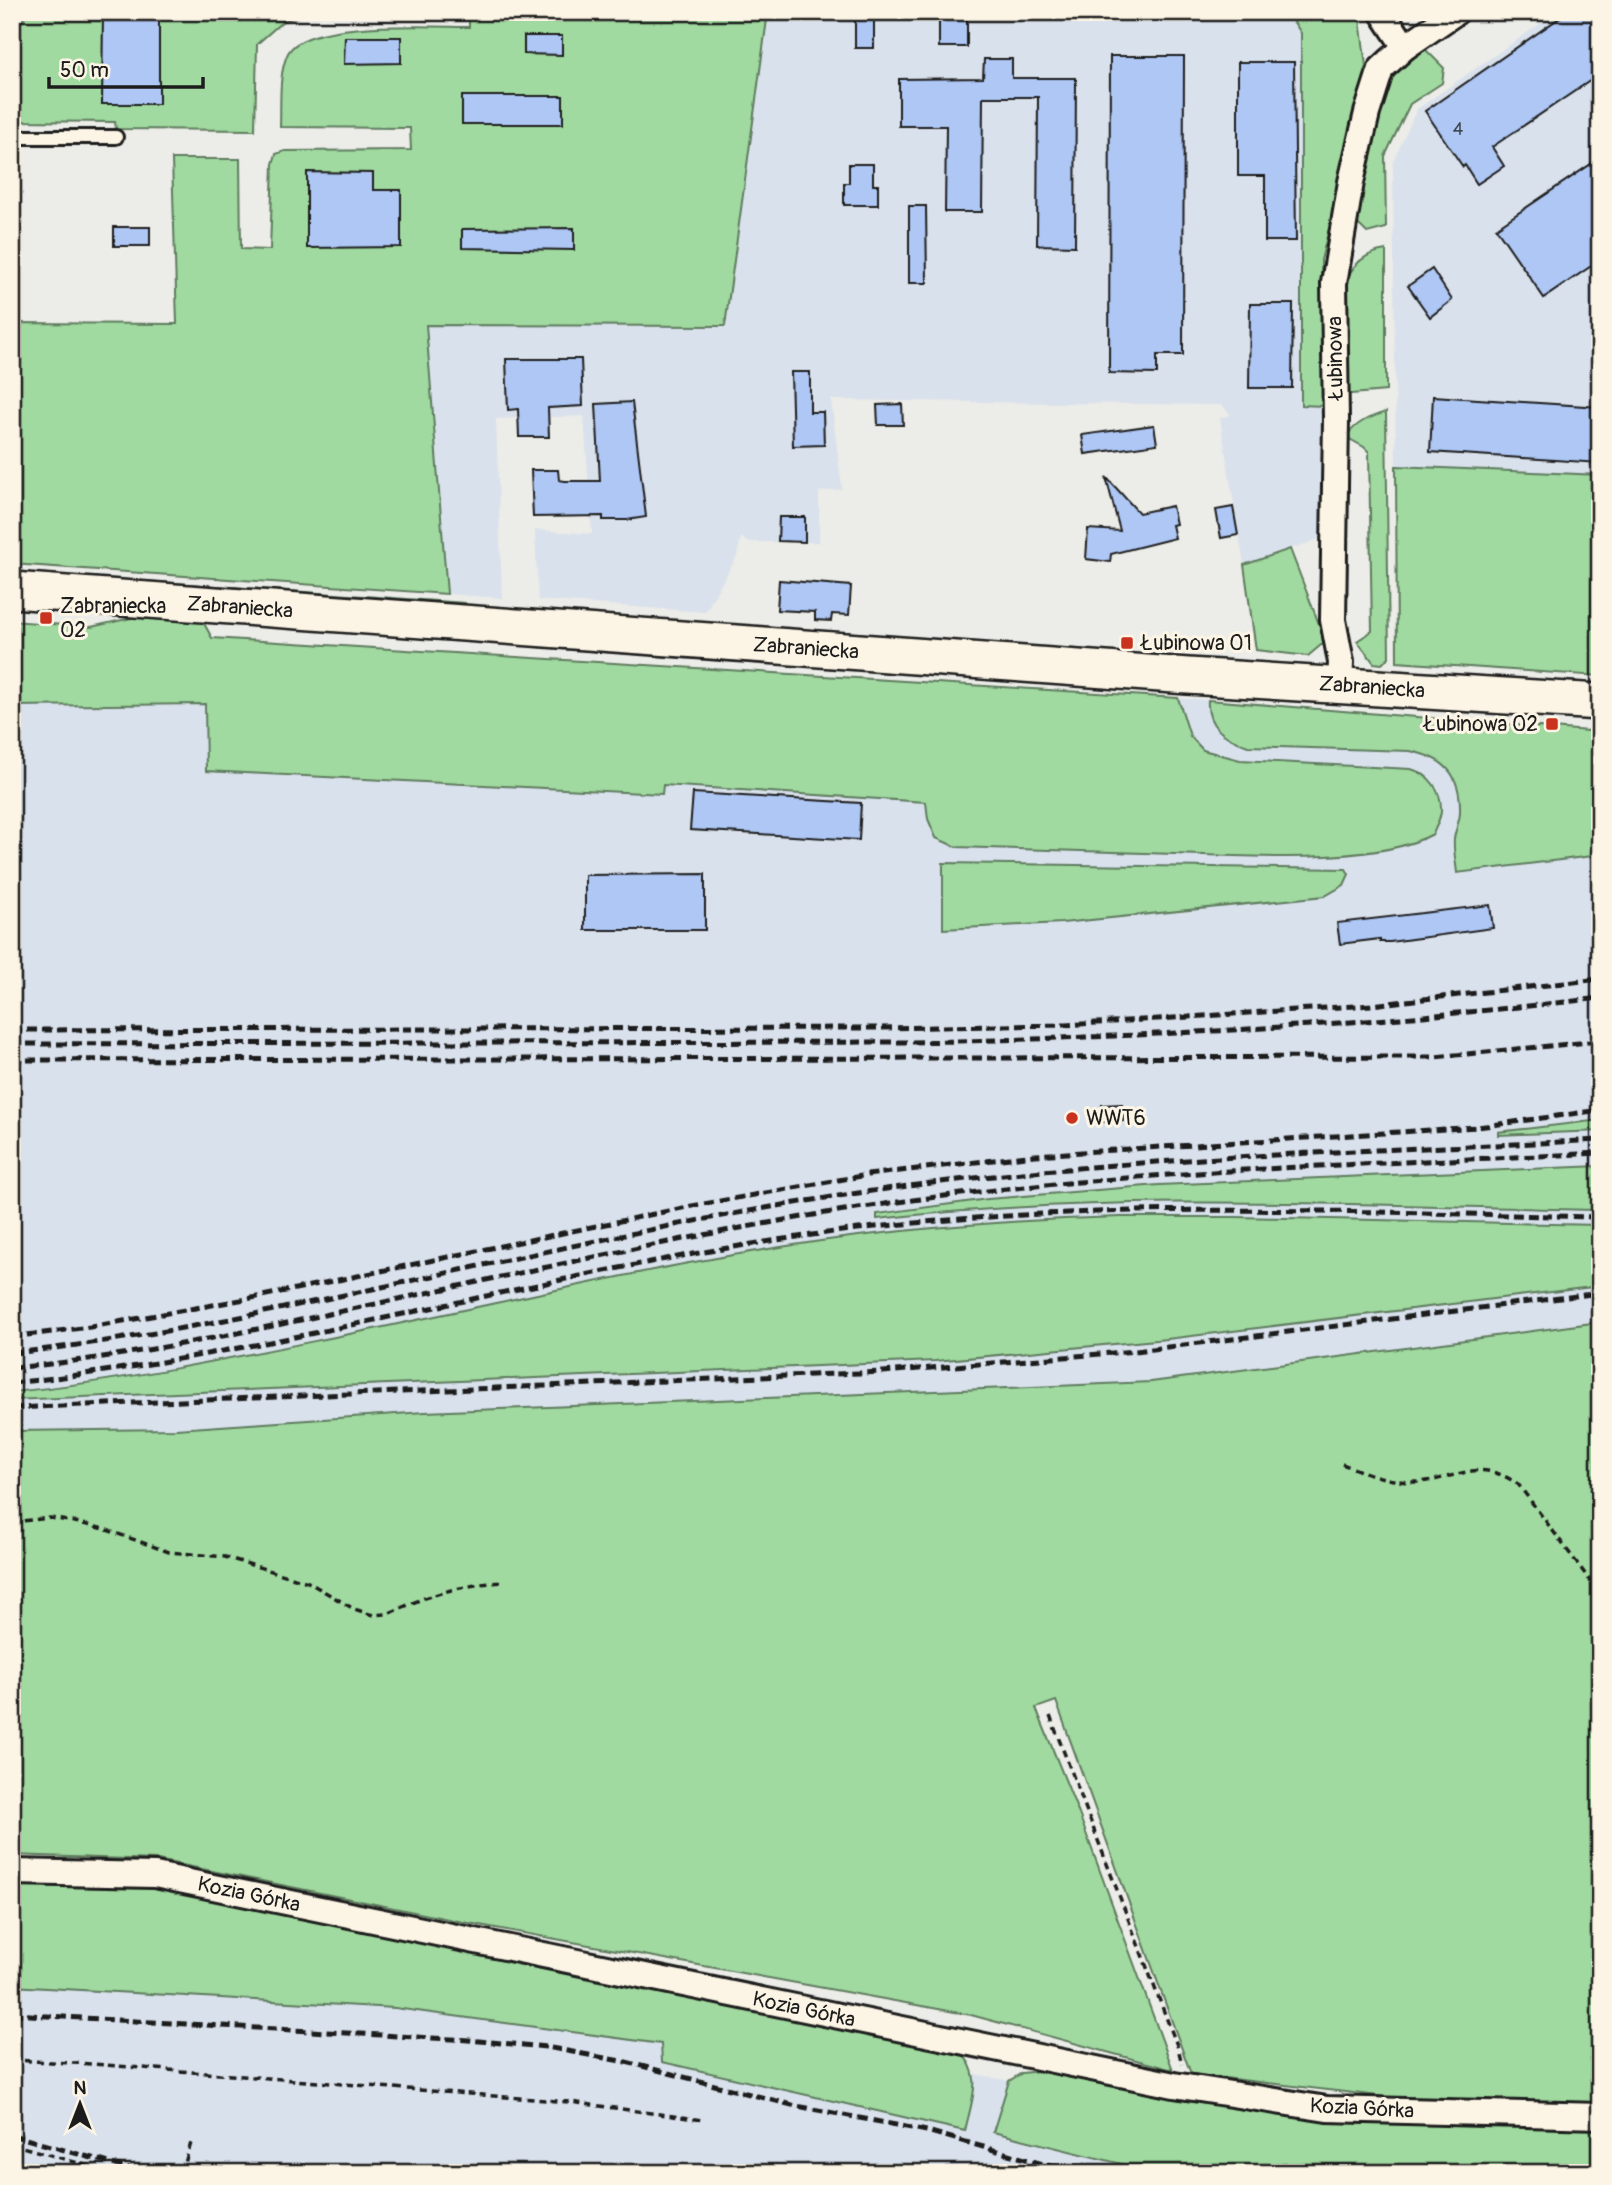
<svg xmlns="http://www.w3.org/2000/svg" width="1612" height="2185" font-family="Pangolin,sans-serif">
<rect width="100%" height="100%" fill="#ecece8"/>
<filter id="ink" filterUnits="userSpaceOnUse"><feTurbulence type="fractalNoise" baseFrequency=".0143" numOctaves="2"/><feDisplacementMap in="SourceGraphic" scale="14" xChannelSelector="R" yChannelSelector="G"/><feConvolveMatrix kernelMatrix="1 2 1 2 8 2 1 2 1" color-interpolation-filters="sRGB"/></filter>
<g filter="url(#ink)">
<g fill="#d9e1ec">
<polygon points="12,12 28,12 16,30 17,121 12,121"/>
<polygon points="768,12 1287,12 1301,33 1301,404 1323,406 1322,538 1244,565 1220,418 1231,415 1222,405 831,400 842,489 819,492 819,542 747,542 741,537 737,556 705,612 538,600 535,530 592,534 584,416 496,419 502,598 447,594 426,325 725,326"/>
<polygon points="1557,12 1600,12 1600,475 1396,466 1393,162 1417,109"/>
<polygon points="140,616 203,620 212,638 1208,700 1588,731 1596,722 1600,722 1600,1322 1151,1382 425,1412 176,1429 12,1431 12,621 91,627"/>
<polygon points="12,1911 797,2039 1213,2121 1600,2145 1600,2173 12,2173"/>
</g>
<g fill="#a0daa0" stroke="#5e7b5e" stroke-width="2">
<polygon points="28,12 313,12 283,21 257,44 255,130 116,129 115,122 17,121 16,30"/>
<path d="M469,12H768L725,326L426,325L447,594L12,564V323L177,324L172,159H240L241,249L270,250L273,164L276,154L285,151L411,150L410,128L280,127C281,104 278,74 288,53C306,19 432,27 469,27Z"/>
<polygon points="1287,12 1359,12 1366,66 1353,133 1321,260 1323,406 1301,405 1301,33"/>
<polygon points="1424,48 1444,68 1442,83 1410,104 1385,156 1386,228 1367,233 1358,224 1356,216 1374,114 1394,69"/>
<path d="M1386,250V391L1340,395L1344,285C1352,265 1364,253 1386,250Z"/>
<path d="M1386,412L1389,657L1382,664L1374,663L1357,641L1372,631L1369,452L1364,447L1346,437C1356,422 1370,417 1386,412Z"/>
<polygon points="1396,466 1600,475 1600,676 1397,662"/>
<polygon points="1290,549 1327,645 1321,645 1308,656 1256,650 1244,565"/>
<polygon points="12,572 465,603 464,609 12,578"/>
<path d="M140,616L202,620L212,638L1178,698L1190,736L1203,750L1240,760L1411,769C1430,774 1442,791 1441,812C1440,819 1436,827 1433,834C1374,866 1244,856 1175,854C1102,852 1029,849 956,847L936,838L928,819L926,802L663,785L662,794L206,771L205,704L12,706V621L91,627Z"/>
<path d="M1208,700L1588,731L1596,722H1600V855L1457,873C1456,862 1453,850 1454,839C1455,830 1460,821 1460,812C1461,774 1445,758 1410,751L1248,746C1225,738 1206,727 1208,700Z"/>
<polygon points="943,863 1346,869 1349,874 1344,885 1325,896 1062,923 943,929"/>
<polygon points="1600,1120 1600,1131 1498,1135 1498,1132"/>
<path d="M1600,1166V1210C1359,1205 1117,1192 877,1219V1214L988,1199L1159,1185Z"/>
<path d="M1121,1217H1235L1600,1225V1286L1167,1339L935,1361L12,1400V1392C134,1380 254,1353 374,1329C543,1294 712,1252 884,1233C963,1224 1042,1219 1121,1217Z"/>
<polygon points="1600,1322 1600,2106 1430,2102 1191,2074 1056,1701 1036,1708 1079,1814 1173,2070 971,2015 463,1922 158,1860 12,1855 12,1431 176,1429 425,1412 1151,1382"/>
<path d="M12,1881L144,1885L958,2049C985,2075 972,2098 965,2131L662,2062L661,2044L395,2008L12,1986Z"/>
<polygon points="1048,2070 1600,2126 1600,2173 1158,2173 993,2132 1009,2081 1022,2073"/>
</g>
<g fill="#aec7f5" stroke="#1c1c1c" stroke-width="2">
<polygon points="103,12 159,12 159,104 102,104"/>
<rect x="939" y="12" width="28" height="35"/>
<polygon points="1568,12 1600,12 1600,74 1492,147 1504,166 1477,184 1465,165 1463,167 1425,111"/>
<rect x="855" y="13" width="19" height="35"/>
<polygon points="524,36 562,36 562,55 524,54"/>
<polygon points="345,37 401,37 401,63 344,64"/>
<polygon points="1110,56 1184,56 1183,355 1157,355 1157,374 1109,373"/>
<polygon points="984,59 1012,59 1012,78 1076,78 1075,246 1037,245 1038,97 983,97 982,212 945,212 946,126 899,126 899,79 983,78"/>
<polygon points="1238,62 1294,62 1296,241 1265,241 1265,176 1238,176"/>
<rect x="462" y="96" width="101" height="28"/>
<polygon points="1600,158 1600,260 1544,298 1496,228"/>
<polygon points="849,164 873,164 873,185 878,185 878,205 844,205 844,183 849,183"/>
<polygon points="307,172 373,173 373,190 401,190 401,247 307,248"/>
<polygon points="909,206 926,206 927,283 909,283"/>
<rect x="114" y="227" width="36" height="19"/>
<polygon points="574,228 574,250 462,248 462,229"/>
<polygon points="1432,269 1452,300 1430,317 1408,286"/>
<polygon points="1250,304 1293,304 1292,388 1249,388"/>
<polygon points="506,359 581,359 583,406 548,408 549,437 519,437 518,409 508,410"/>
<polygon points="791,372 810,372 810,412 823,412 824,445 793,446"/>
<polygon points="1433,396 1600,407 1600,463 1430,452"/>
<polygon points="632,402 646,517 627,520 603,520 603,516 533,517 531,470 558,470 559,480 565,481 600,481 596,404"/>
<polygon points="902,404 903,425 878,425 877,405"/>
<polygon points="1154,425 1157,444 1085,454 1082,435"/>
<polygon points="1106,477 1139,513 1172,506 1176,524 1172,525 1175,538 1111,554 1110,562 1086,559 1088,529 1120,531"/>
<polygon points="1233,507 1238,535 1221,538 1216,510"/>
<polygon points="779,517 805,517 805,542 778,541"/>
<polygon points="779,580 851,586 849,615 832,614 831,621 815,620 815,612 777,610"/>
<polygon points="693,793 861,803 859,840 690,830"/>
<polygon points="705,874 705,930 585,930 585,875"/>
<polygon points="1490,905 1493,928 1390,942 1380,942 1380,939 1340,944 1337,923"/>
<polygon points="1122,1104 1123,1121 1103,1122 1102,1105"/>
</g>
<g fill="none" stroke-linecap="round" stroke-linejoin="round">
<g stroke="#1c1c1c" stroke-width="18">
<polyline id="service" points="12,137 116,137"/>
</g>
<g stroke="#1c1c1c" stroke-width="30">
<g id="minor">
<polyline points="1382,12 1405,47"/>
<polyline points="1340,684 1341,662 1333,620 1336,419 1334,283 1351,182 1367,113 1381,69 1405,47 1456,12"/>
<polyline points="12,1872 155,1875 1174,2085 1327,2109 1600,2116"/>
</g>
</g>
<g stroke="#1c1c1c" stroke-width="40">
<polyline id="secondary" points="12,590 1188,676 1600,702"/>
</g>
<g stroke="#1c1c1c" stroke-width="3.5" stroke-dasharray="7 5" stroke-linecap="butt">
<path d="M1342,1464C1366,1473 1392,1483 1417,1482C1459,1480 1476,1456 1518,1484L1600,1594"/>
<polyline points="12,1522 50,1518 75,1522 104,1529 169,1552 225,1557 308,1582 354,1609 373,1615 387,1614 424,1598 451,1590 480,1584 503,1582"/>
<polyline points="1050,1716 1178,2048 1182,2064"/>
<polyline points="12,2060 92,2064 570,2102 703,2120"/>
<polyline points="12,2144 113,2173"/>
<polyline points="12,2163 47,2173"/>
<polyline points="182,2173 191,2143"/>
</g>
<use href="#service" stroke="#fcf5e5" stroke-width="12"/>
<use href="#minor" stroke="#fcf5e5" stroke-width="24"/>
<use href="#secondary" stroke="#fcf5e5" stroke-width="35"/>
<g stroke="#1c1c1c" stroke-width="5" stroke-dasharray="10 5" stroke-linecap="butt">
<polyline points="12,1030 876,1028 1066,1025 1371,1005 1600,979"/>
<path d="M12,1044L908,1042C1139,1038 1370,1025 1600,998"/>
<polyline points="12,1060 1435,1057 1600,1041"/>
<polyline points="12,1337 90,1327 257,1297 692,1206 867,1175 1035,1155 1478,1127 1600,1110"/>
<path d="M12,1353C119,1342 225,1321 330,1298C493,1264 656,1225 820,1199C1077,1157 1340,1153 1600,1140"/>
<path d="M12,1368C122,1358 231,1335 338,1312C498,1278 659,1241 820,1214C1077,1171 1340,1166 1600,1153"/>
<path d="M12,1383C282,1354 543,1272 812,1235C1073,1198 1336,1212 1600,1217"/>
<polyline points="12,1408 883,1372 1136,1351 1600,1293"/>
<polyline points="12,2014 468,2040 546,2047 626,2062 792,2105 927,2131 1075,2173"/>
<polyline points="12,2135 144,2173"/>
</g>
</g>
</g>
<g fill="#c8321e" stroke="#fcf5e5" stroke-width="2.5">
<rect x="39" y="611" width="14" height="14" rx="3.5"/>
<rect x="1120" y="636" width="14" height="14" rx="3.5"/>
<rect x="1545" y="717" width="14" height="14" rx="3.5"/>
<circle cx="1072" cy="1118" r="7"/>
</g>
<g text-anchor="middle" stroke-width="6" stroke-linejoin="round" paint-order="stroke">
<g font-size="18" fill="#404752">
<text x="1458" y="135">4</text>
</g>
<g font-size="21" fill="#1c1c1c" stroke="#fcf5e5">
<text transform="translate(1335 358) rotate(-91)" y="7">Łubinowa</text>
<text transform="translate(240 607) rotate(4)" y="7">Zabraniecka</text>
<text transform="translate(806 648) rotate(4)" y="7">Zabraniecka</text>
<text transform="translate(1372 687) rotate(4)" y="7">Zabraniecka</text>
<text transform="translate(249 1894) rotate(12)" y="7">Kozia Górka</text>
<text transform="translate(804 2009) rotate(12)" y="7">Kozia Górka</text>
<text transform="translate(1362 2108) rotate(3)" y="7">Kozia Górka</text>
</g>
<g font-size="21" fill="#1c1c1c" stroke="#fcf5e5" text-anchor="start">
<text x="60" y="613">Zabraniecka<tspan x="60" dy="24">02</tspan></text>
<text x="1141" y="650">Łubinowa 01</text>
<text x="1538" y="731" text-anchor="end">Łubinowa 02</text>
<text x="1086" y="1125">WWT6</text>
</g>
</g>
<rect width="1612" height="2185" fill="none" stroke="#fcf5e5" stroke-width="42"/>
<rect x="21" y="21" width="1570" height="2143" fill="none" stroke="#1c1c1c" stroke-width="2.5" filter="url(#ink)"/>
<g transform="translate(80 2104)" stroke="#fcf5e5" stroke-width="5" paint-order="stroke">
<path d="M0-5L12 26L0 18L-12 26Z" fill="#1c1c1c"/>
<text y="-10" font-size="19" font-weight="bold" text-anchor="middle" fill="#1c1c1c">N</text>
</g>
<path d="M49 77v10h154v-10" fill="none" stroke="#1c1c1c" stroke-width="3.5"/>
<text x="60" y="77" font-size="21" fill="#1c1c1c" stroke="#fcf5e5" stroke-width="5" paint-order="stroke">50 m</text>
</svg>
